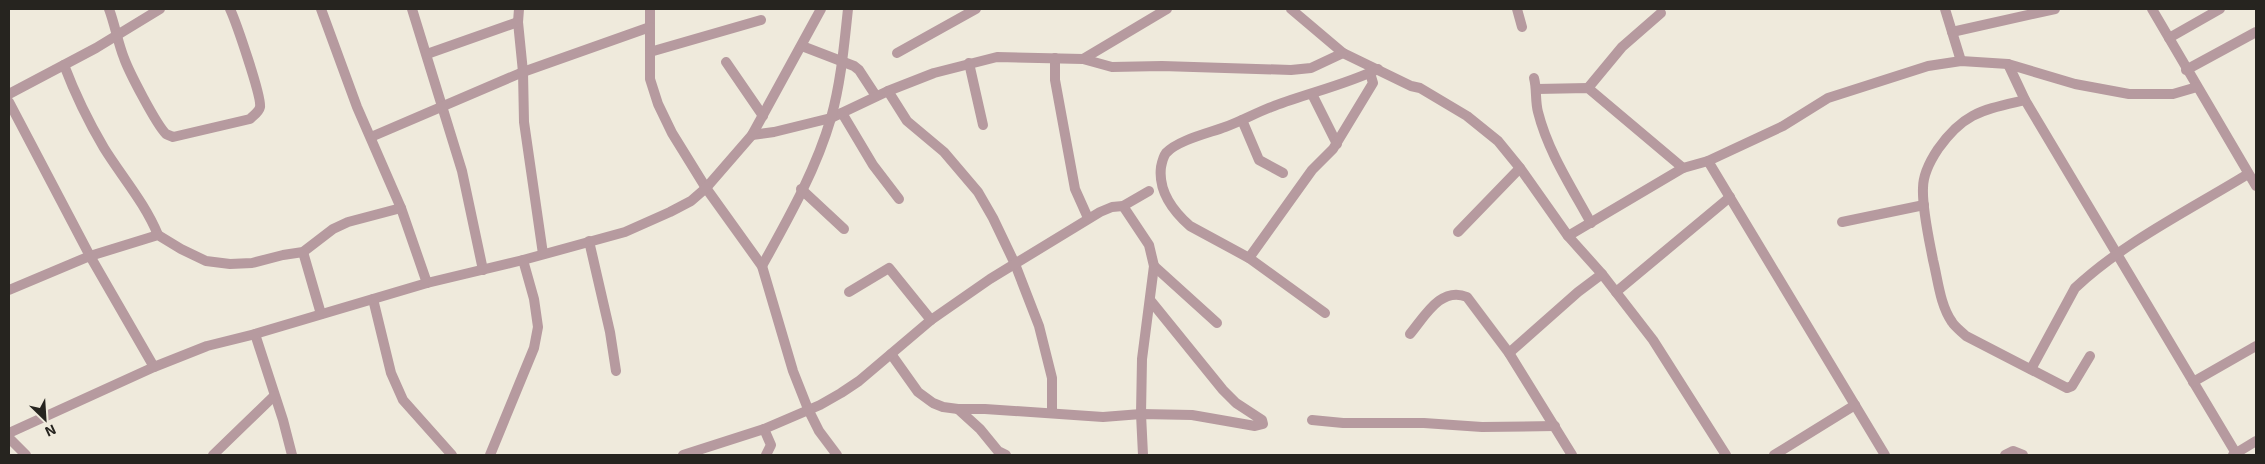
<svg xmlns="http://www.w3.org/2000/svg" width="2265" height="464" font-family="'Exo 2',sans-serif">
<rect width="100%" height="100%" fill="#efeadc"/>
<g fill="none" stroke-linecap="round" stroke-linejoin="round">
<g stroke="#b69a9f" stroke-width="10">
<path d="M109,9C115,25 118,43 124,58C129,72 156,124 166,134C168,135 171,136 173,137L250,119C254,115 259,112 260,107C262,97 236,22 230,9"/>
<polyline points="321,9 357,107 401,208 427,283"/>
<polyline points="412,9 462,171 483,270"/>
<polyline points="519,9 518,22 523,72 524,122 543,254"/>
<polyline points="650,9 650,79 658,104 672,133 706,188 762,266 793,371 808,409 819,431 837,455"/>
<polyline points="1291,9 1343,53 1411,86 1420,88 1467,116 1498,141 1520,168 1568,236 1602,274 1653,340 1726,455"/>
<polyline points="1517,9 1522,27"/>
<polyline points="1945,9 1961,61"/>
<polyline points="2152,9 2256,186"/>
<polyline points="1952,32 2055,9"/>
<polyline points="2169,38 2220,9"/>
<polyline points="802,46 854,66 859,70 876,96"/>
<polyline points="650,52 761,20"/>
<polyline points="897,53 976,9"/>
<polyline points="427,54 518,22"/>
<polyline points="1055,58 1055,80 1075,189 1088,218"/>
<polyline points="1083,59 1167,9"/>
<polyline points="726,62 763,116"/>
<polyline points="969,63 983,125"/>
<polyline points="2008,64 2025,100 2237,455"/>
<path d="M64,65C75,94 88,121 104,148C122,177 145,203 158,235"/>
<polyline points="2186,70 2256,32"/>
<path d="M1534,78C1537,89 1535,101 1538,112C1548,152 1572,188 1591,223"/>
<polyline points="1588,88 1622,47 1661,13"/>
<polyline points="1537,89 1588,88 1683,168"/>
<polyline points="888,91 907,121 944,152 978,192 993,218 1015,264 1039,326 1052,378 1052,413"/>
<polyline points="9,94 96,48 160,9"/>
<polyline points="1312,94 1337,144"/>
<path d="M2025,100C1983,110 1964,112 1938,149C1930,161 1923,174 1923,188C1922,209 1929,239 1933,260C1938,280 1940,305 1952,322C1955,327 1961,331 1966,336L2067,388L2072,386L2090,356"/>
<polyline points="9,102 90,256 154,367"/>
<polyline points="842,113 873,165 899,199"/>
<polyline points="1242,120 1259,160 1283,173"/>
<polyline points="752,135 774,132 831,118 888,91 934,73 997,57 1083,59 1112,67 1162,66 1291,70 1311,68 1343,53"/>
<polyline points="371,137 523,72 650,27"/>
<polyline points="1708,161 1885,455"/>
<polyline points="801,189 844,229"/>
<polyline points="1123,206 1149,245 1154,266 1142,359 1141,414 1143,455"/>
<polyline points="1842,222 1924,205"/>
<polyline points="1458,232 1520,168"/>
<polyline points="1568,236 1683,168 1708,161 1783,126 1828,98 1928,66 1961,61 2008,64 2075,84 2129,94 2173,94 2197,87"/>
<polyline points="589,241 610,332 616,371"/>
<polyline points="303,252 321,314"/>
<polyline points="1249,258 1312,170 1333,149 1373,83 1370,73"/>
<path d="M762,266C788,219 816,170 831,118C841,82 844,46 848,9"/>
<polyline points="1154,266 1217,323"/>
<polyline points="9,290 90,256 158,235 181,249 206,261 230,264 252,263 283,255 303,252 333,229 348,222 401,208"/>
<polyline points="849,292 889,268 931,320"/>
<polyline points="1616,292 1730,197"/>
<polyline points="373,299 391,373 403,400 452,455"/>
<path d="M1325,313L1249,258L1190,226C1173,211 1158,191 1161,167C1162,162 1163,157 1166,153C1178,140 1209,133 1225,127C1242,121 1257,112 1274,106C1308,93 1345,85 1378,69"/>
<polyline points="255,334 283,420 292,455"/>
<path d="M1410,334C1425,316 1441,286 1467,297L1509,353L1572,455"/>
<polyline points="1509,353 1578,292 1602,274"/>
<polyline points="891,354 918,392 933,403 943,407 958,409 985,409 1103,417 1141,414 1192,415 1255,426 1263,424 1262,420 1236,403 1223,390 1150,300"/>
<path d="M2031,369L2075,288C2124,242 2191,209 2248,174"/>
<polyline points="2193,382 2256,346"/>
<polyline points="958,409 980,429 998,451 1006,455"/>
<polyline points="1312,420 1343,423 1424,423 1482,427 1555,426"/>
<polyline points="764,429 771,445 766,455"/>
<polyline points="9,433 154,367 207,346 255,334 427,283 523,260 625,232 670,212 691,201 706,188 752,135 821,9"/>
<polyline points="9,438 26,455"/>
<polyline points="213,455 274,396"/>
<polyline points="490,455 534,348 538,327 534,299 523,260"/>
<polyline points="683,455 764,429 820,405 841,393 859,381 931,320 990,279 1100,212 1112,207 1123,206 1149,191"/>
<polyline points="1774,455 1855,405"/>
<polyline points="2005,455 2013,451 2023,455"/>
<polyline points="2233,455 2256,441"/>
</g>
</g>
<rect width="2265" height="464" fill="none" stroke="#26241f" stroke-width="20"/>
<g transform="translate(45 419) rotate(155)" stroke="#efeadc" stroke-width="4" paint-order="stroke">
<path d="M0-4L9 19L0 12L-9 19Z" fill="#26241f"/>
<text y="-8" font-size="14" font-weight="bold" text-anchor="middle" fill="#26241f">N</text>
</g>
</svg>
